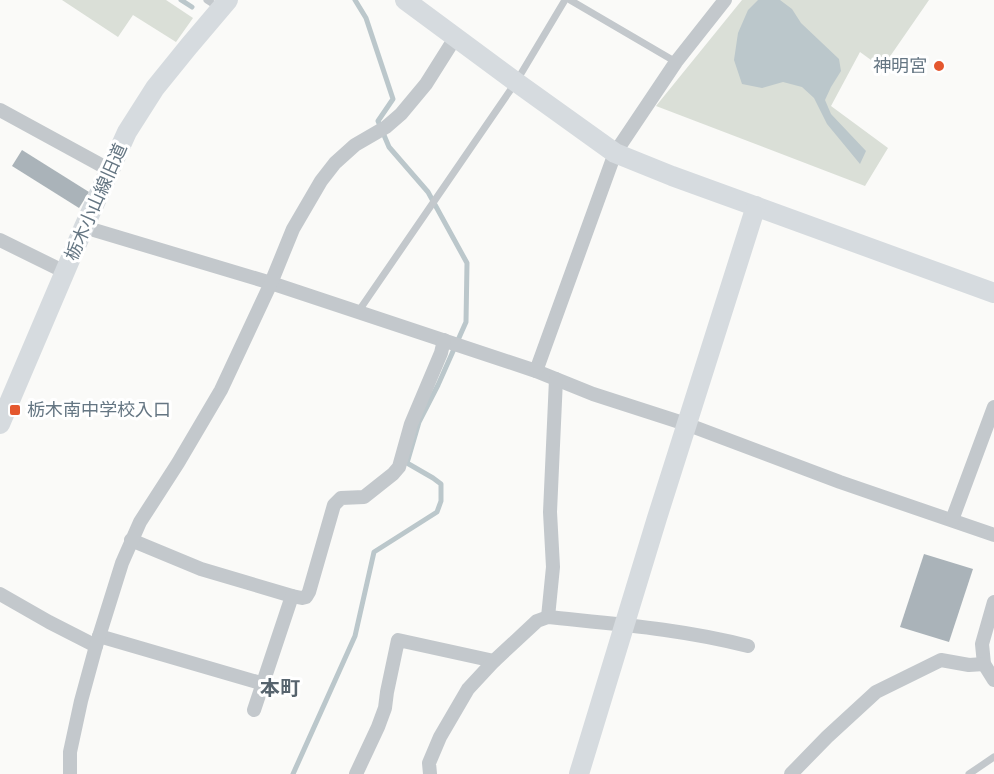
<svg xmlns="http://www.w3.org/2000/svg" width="994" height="774" font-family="'Varela Round','Noto Sans JP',sans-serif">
<rect width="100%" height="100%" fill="#fafaf8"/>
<g fill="#dadfd7">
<polygon points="62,0 166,0 193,18 176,42 133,15 118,37"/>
<polygon points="742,0 929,0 882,68 860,52 831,106 888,148 865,186 656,106"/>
</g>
<polygon fill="#bbc7cb" points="758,0 780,0 792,9 801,23 839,59 841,71 831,87 825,100 831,114 866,151 860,164 827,124 814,98 802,87 783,82 762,88 742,84 734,60 738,33 748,10"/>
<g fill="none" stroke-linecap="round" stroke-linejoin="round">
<g stroke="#bbc7cb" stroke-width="5">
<polyline points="181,0 192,7"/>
<polyline points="293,774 355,636 374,552 437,512 441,501 441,484 433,478 407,463 419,422 438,385 466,322 467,263 428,192 389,147 378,121 393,99 366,18 355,0"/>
</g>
</g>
<g fill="#aab3b9">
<polygon points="22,150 89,192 79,208 12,166"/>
<polygon points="924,554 973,569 949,642 900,627"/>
</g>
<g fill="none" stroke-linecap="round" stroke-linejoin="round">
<g stroke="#c3c8cc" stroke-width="7">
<polyline points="207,0 218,7"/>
<polyline points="570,0 676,62"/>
<polyline points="358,312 516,82 565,0"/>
<polyline points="969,774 994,757"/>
</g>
<g stroke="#c3c8cc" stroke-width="14">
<polyline points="0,110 110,170"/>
<polyline points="84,227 271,283 536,371 593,394 686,424 840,482 994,535"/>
<polyline points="0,240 65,272"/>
<polyline points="536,371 615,153 676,62 725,0"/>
<polyline points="952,520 994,407"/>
<polyline points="131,540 201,569 292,596"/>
<polyline points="0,594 49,622 96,646"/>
<polyline points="994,602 982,644 984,664 994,680"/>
<polyline points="548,617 553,567 550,512 556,379"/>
<polyline points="99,636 264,684"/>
<polyline points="254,710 292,596 302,598 306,597 309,592 334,505 341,498 364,497 393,474 399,467 411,424 441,353 444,340"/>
<polyline points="70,774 70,752 81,701 96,646 122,563 140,522 178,463 221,390 271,283 293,229 321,181 335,163 355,145 386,127 401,114 426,84 455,38"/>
<polyline points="356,774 378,727 385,708 387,692 398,640 494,661"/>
<path d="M430,774L429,763L440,737L468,689L494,661L537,621L548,617C615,624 683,629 748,646"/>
<polyline points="791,774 827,737 876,692 941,660 969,665 984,664"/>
</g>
<g stroke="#d6dbdf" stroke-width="20">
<polyline points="405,0 516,82 615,153 672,176 994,293"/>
<polyline points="0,424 84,227 127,132 155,88 189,46 228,0"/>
<polyline points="579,774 657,518 756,206"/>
</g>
</g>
<g fill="#e4572e" stroke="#fff" stroke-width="2">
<circle cx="939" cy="66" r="6"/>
<rect x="9" y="404" width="12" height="12" rx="3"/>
</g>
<g text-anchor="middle" stroke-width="6" stroke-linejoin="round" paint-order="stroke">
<g font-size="18" fill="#657683" stroke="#fff" text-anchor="end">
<text x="927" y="72">神明宮</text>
<text x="27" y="416" text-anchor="start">栃木南中学校入口</text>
</g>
<g font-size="18" fill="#657683" stroke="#fff">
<text transform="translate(96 202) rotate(-66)" y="6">栃木小山線旧道</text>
</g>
<g font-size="20" font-weight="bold" fill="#57646e" stroke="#fff">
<text x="280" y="695">本町</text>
</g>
</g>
</svg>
